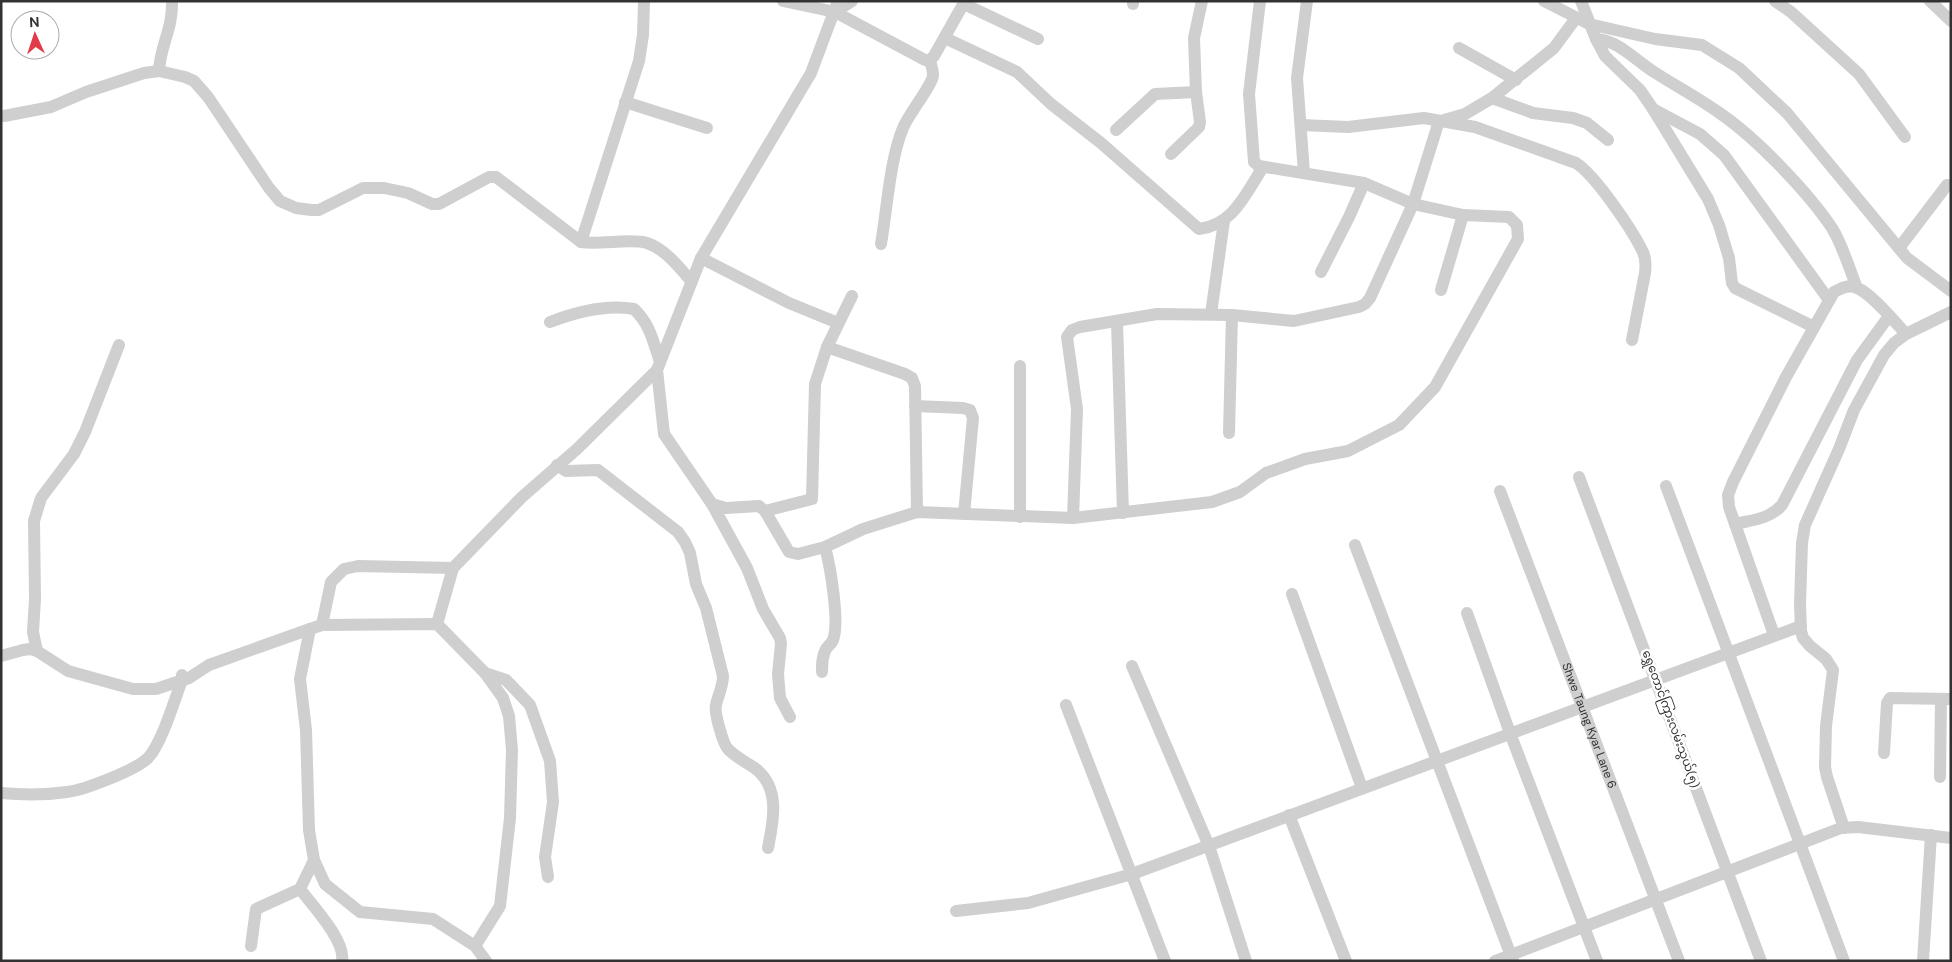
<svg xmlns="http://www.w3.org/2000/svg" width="1952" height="962" font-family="'DM Sans','Noto Sans Myanmar',sans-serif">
<rect width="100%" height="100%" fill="#fff"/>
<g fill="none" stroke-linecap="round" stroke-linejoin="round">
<g stroke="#cfcfcf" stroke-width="12">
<polyline points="783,1 835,12 925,60 930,60 934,56 965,1"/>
<polyline points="1544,1 1589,24 1655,39 1702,45 1739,68 1787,113 1907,258 1951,291"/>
<polyline points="1581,1 1596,39 1605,56 1640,90 1653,109 1708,199 1719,225 1729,258 1732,283 1735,288 1814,327"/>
<polyline points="1775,1 1791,12 1859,74 1905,137"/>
<polyline points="1930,1 1951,21"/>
<polyline points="964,4 1038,39"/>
<polyline points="1133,4 1133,1"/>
<polyline points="835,12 852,1"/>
<path d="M945,38L1017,72L1051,104L1101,143L1199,229C1232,225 1244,197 1260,172L1259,166"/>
<path d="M1596,39C1618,40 1635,60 1654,72C1676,86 1700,99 1721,114C1757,139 1808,192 1832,228C1843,246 1849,268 1857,288"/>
<polyline points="1459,48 1516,80"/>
<path d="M159,71C160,46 173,29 172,1"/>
<polyline points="1492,98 1533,113 1573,118 1587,123 1608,140"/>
<polyline points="625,102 707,128"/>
<polyline points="1653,109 1700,134 1724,155 1829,300"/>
<path d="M4,116L51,107L86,92L144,73L159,71L185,77L194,81L208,97L269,188L280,201L296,208L311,210H319L363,188H384L408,193L432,204H439L489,177H496L581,242C601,245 630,238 647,243C665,249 679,267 691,281"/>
<polyline points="1444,120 1465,114 1492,98 1554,48 1576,18"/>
<path d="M1301,125L1348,127L1424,118L1475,127L1576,163C1595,175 1631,228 1642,250C1646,257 1646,265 1645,273L1632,340"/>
<polyline points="1116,130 1155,94 1196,92"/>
<polyline points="1171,154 1199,127 1200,122 1196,92 1194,38 1202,1"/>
<polyline points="1304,173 1297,78 1307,1"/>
<polyline points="581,242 639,61 643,35 644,1"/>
<path d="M881,244C887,209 890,159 903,128C908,115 933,84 933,75C933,70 931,65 930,60"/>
<polyline points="1899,248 1947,185"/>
<polyline points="701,258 789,303 838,323"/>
<polyline points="1321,272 1349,217 1364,183"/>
<polyline points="1441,290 1463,215"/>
<polyline points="1211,314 1224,221"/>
<path d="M550,322C576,312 606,304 634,309C650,324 653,341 660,362"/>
<polyline points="1117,322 1123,513"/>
<polyline points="827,347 905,374 912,378 915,386 917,512"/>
<polyline points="1020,366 1020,517"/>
<polyline points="915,406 963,408 970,410 973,418 964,514"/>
<polyline points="1229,433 1232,315"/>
<path d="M557,465L566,471L598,470L678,532L685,542L690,553L696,584L706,608L723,676C723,687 718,695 716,705C714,712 723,744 728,749C735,757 748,763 756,769C781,789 773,822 768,848"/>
<polyline points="1579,477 1761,961"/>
<polyline points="1666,486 1844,961"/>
<path id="s1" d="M1500,491L1679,961"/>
<polyline points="712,504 726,508 759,506 765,511 789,552 798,554 825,547 863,529 917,512 1073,518 1212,502 1240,492 1266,473 1305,459 1348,451 1399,425 1435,387 1518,239 1517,225 1509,217 1463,215 1413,204 1364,183 1259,166 1254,162 1249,94 1260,1"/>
<polyline points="765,511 812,499 815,384 827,347 852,296"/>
<polyline points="1073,518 1077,409 1067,337 1072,330 1080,327 1157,314 1232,315 1294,321 1359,307 1365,304 1370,298 1413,204 1439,121"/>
<path d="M1735,524C1752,520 1770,519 1782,505L1857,360L1889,316"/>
<polyline points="1355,545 1513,961"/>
<polyline points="1292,594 1362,788"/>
<polyline points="1467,613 1510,733 1597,961"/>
<polyline points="437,624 453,568 522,497 577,449 657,370"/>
<polyline points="322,625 331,582 344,569 358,566 453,568"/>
<path d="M1774,635L1729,507L1728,495L1733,482L1786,377L1834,292C1841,288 1849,284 1857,288C1871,293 1895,322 1906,334"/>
<polyline points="37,651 33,632 35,599 34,521 41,498 74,454 85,432 119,345"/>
<polyline points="1,656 23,650 30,649 37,651 68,671 133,689 156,689 189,678 209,665 310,629"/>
<polyline points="1132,666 1209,846 1246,961"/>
<path d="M822,672C822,664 822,656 826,649C828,646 832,643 833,640C840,622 830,565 825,547"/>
<polyline points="485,673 506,680 530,705 550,761 553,802 545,857 548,877"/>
<polyline points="1066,705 1165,961"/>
<polyline points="790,717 780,698 778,674 781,644 780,638 763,609 747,568 712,504 664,434 657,370 701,258 811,73 838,1"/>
<polyline points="1884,753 1887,703 1890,698 1951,699"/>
<polyline points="1940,777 1941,699"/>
<path d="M1,793C22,795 46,795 67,792C84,790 136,770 148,758C162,743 174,701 182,680V675"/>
<polyline points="1289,815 1346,961"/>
<polyline points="1844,828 1827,777 1825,767 1826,726 1833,670 1826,659 1810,646 1803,638 1801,631 1800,604 1802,543 1805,525 1839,449 1854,410 1884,355 1894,343 1906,334 1951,312"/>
<path d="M300,889C312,905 346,941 342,961"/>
<polyline points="956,911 1028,903 1132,874 1801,626"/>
<polyline points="251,946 256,909 300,889 314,860"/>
<polyline points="475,946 500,906 510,818 512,750 509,716 503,698 485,673 437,624 322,625 310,629 300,679 306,730 309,830 314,860 325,884 360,912 433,919 475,946 486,961"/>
<polyline points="1495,961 1841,828 1858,827 1951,838"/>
<polyline points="1923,961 1931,835"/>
</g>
</g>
<g text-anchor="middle" stroke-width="5" stroke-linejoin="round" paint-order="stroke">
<g font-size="12" fill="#323232" stroke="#fff">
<text transform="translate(1671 719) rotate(70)" y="4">ရွှေတောင်ကြားလမ်းသွယ်(၅)</text>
<text dy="4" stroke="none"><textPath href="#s1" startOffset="251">Shwe Taung Kyar Lane 6</textPath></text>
</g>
</g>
<rect width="1952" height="962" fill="none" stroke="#323232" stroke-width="5"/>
<g transform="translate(35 35) rotate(357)"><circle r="24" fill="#ffffff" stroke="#adadad"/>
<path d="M0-4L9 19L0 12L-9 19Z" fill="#e33a4a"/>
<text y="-8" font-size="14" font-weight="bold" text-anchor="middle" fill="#323232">N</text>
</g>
</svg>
